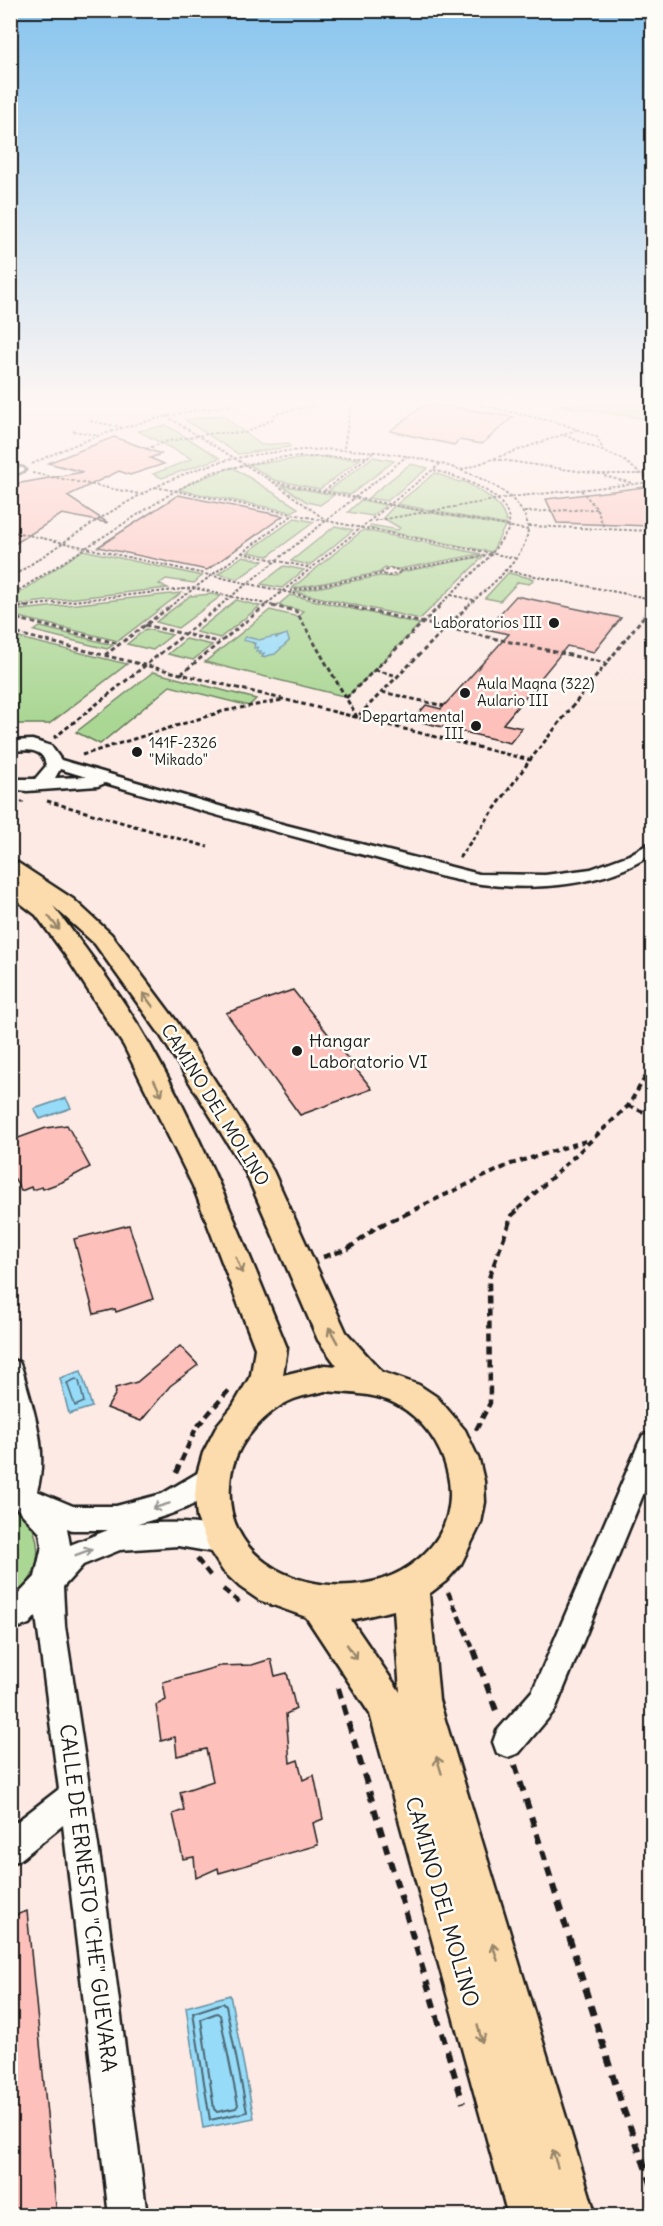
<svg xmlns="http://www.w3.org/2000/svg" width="663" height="2226" font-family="Delius,sans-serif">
<rect width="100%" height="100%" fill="#fdeae5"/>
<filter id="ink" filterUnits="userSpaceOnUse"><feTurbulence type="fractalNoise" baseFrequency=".0167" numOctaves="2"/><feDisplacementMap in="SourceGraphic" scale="12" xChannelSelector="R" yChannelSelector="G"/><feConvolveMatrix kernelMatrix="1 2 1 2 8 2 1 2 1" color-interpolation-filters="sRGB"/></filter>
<g filter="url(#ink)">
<g fill="#abd795" stroke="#647a58" stroke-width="1.5" fill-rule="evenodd">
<polygon points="559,405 652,405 652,420"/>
<polygon points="222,415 261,445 288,443 290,447 238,454 185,420"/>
<polygon points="166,425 220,458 162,478 153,474 192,459 138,431"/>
<polygon points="327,456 328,458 360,459 320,489 274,480 248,464"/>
<polygon points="373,457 394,461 350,495 328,491"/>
<polygon points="410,464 428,468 387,501 368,498"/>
<polygon points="232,467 298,508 292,512 179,490 190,483"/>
<path d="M435,473L459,482L463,481C482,491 503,502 507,525L397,504Z"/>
<polygon points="281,485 334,495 320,505 307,502"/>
<polygon points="361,500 386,505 372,516 348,512"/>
<polygon points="394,506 505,526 492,552 369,528 371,525 398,530 400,528 383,518"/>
<polygon points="295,518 314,522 268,556 248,552"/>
<polygon points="335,526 353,530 310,565 291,561"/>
<polygon points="363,530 481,554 399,569 385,568 378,573 291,589"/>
<polygon points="83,550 202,576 194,583 166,579 159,584 168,588 11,605 11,599"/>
<polygon points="243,556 263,561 238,579 218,574"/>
<polygon points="484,556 420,619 294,592 380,576 394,577 401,572"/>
<polygon points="284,566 304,570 282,588 261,584"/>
<polygon points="508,573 534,579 529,584 518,582 500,601 485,598"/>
<polygon points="181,593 118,641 11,615 11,611"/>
<polygon points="212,594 221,596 178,628 156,622 190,596"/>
<path d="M290,595L420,624L347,697L205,662L270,610L298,617L303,611L278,605ZM287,635L289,641L275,653L263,657L264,653L246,637L259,640Z"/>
<polygon points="236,600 260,606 220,638 196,632"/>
<polygon points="40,627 41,627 113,645 107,649 34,631"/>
<polygon points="146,629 172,635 153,650 127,644"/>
<polygon points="11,636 127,664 49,724 11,724 11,711 17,706 11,704"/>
<polygon points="186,639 212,645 193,660 168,654"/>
<polygon points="153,672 256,699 249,706 170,686 100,744 76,732"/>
<path d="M11,1502C45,1526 48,1575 11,1598Z"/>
</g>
<g fill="#96dbf8" stroke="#658fa0" stroke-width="1.5">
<polygon points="287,634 289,641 275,654 262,657 264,653 259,654 261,651 256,651 258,647 254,648 255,643 243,640 246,637 259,640 275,636 276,638"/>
<polygon points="66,1098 71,1108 40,1119 34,1109"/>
<polygon points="81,1371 92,1407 69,1414 60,1378"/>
<polygon points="230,1995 254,2118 203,2128 186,2007"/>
</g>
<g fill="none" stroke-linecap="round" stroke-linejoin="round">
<polygon stroke="#4d6874" stroke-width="1.5" points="76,1379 79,1381 84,1402 75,1406 67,1383"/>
<g stroke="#4d6874" stroke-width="2">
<polygon points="223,2003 226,2006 247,2112 210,2120 193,2013"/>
<polygon points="217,2013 220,2015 238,2105 236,2108 217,2112 214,2109 201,2019"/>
</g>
</g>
<g fill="#fdc0bb" stroke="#1c1c1c" stroke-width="1.5">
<polygon points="424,405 440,405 513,417 482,444 459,440 454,445 390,431"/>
<polygon points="114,437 161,454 150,458 164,464 130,475 119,471 67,496 108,523 62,514 10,547 10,485 83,472 48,463"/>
<polygon points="645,487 652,494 652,526 557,523 546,499"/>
<polygon points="178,495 283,516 207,570 98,547"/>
<polygon points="516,596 621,618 594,652 567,646 503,724 522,728 510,743 413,720 426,705 441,709 509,634 486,629"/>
<polygon points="293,990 309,1010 372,1089 300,1115 226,1013"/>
<polygon points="67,1125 90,1167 62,1182 43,1189 42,1187 32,1190 31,1187 21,1191 15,1179 10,1181 10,1141 46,1128"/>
<polygon points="129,1225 153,1299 116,1312 115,1309 94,1314 74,1239"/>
<polygon points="180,1346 198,1365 170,1386 141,1421 107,1408 116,1393 115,1388 137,1382"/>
<polygon points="271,1659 275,1676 287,1673 296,1709 286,1714 290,1763 298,1760 303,1780 314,1775 323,1819 313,1823 318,1845 219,1873 218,1868 196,1878 194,1857 183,1859 173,1814 184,1810 180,1792 213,1781 206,1749 177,1756 175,1737 161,1741 156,1705 166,1700 163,1682 220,1666 252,1665"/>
<polygon points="27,1911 57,2216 10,2216 10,1917"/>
</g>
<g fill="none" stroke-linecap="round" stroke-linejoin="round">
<g stroke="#1c1c1c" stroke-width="5">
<g id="minor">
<polygon points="10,466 23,468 25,470 19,473 10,472"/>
<path d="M32,740L51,746L61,760L278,823L479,874L545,875L591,869L629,855L652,842V854C605,886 537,891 481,884C446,880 410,867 376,858C285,835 195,809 105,783L98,786L27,791L10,789V779H35L46,766C44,747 26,750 10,751V741ZM60,769L86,777L55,778Z"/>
<path d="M10,1359L19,1362L22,1369C33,1410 49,1450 37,1491L73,1506H116L162,1494L211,1465L220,1469L224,1477C212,1503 164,1517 138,1524C170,1522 203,1521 234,1532L238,1541L234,1550L224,1554L178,1546L120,1550L83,1565L63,1587L65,1626L103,1879L147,2216H109L63,1825L21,1859L10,1864V1827L59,1789L36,1616L29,1624L10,1631V1603L35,1577L42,1546L40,1533L10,1501L17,1470L10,1422ZM67,1528L72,1530H108L70,1545Z"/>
<polygon points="652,1432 652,1473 555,1710 519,1753 508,1757 497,1753 493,1742 497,1731 533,1690 639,1443 643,1435"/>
</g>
</g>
<g stroke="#1c1c1c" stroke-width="5">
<path id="major" d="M10,861L18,863L73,899L111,934L177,1022L273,1171L346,1332L382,1372L419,1385L437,1397L465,1430L479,1460L484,1481L485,1502L481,1523L461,1564L446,1581L429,1594L439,1700L596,2216H508L370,1714L306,1617L259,1600L240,1587L223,1571L210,1551L197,1518L195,1496L197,1474L203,1453L218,1424L233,1406L251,1375L255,1348L193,1186L124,1046L66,956L36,915L10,895L11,886L20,884L10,878ZM53,906L95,944L159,1033L246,1173L318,1340L337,1366L325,1365L283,1375L287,1348C245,1245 205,1141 150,1045C122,996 87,950 53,906ZM325,1391C348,1393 375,1393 396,1404C449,1433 471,1509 425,1553C405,1573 380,1583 352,1585C290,1590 225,1554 230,1485C231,1466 237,1450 249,1435C260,1421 276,1406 294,1399C304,1395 315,1394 325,1391ZM394,1610L400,1692L351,1620Z"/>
</g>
<g stroke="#1c1c1c" stroke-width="2" stroke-dasharray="3 2" stroke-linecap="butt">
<polyline points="480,405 563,424 597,437 603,450"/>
<polyline points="166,416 273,482 323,518"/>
<polyline points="90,421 121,427"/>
<polyline points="73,431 96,435"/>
<polyline points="564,435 622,459 652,482"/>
<polyline points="344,448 351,405"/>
<polyline points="146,449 168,441 215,433 245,433 273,419 275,414 315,405"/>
<polyline points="494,459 598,474 645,474"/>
<path d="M32,464C97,432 163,413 235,405"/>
<path d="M434,470C460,478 514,493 509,529L492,553"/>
<polyline points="461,470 579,429"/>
<polyline points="32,473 139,494"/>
<polyline points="604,476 632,483"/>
<polyline points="273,482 424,511"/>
<polyline points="155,487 515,558"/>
<polyline points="581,490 597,509 604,528"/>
<polyline points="324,491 375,451"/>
<polyline points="432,512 528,530"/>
<polyline points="524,512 597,509"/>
<polyline points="374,521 511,497 652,482"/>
<polyline points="529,526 652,531"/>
<polyline points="10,531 354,607"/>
<polyline points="242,553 311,568"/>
<polygon points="390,568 398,570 399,573 388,576 381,573"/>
<polyline points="504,570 652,599"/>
<polyline points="399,571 492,554 438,607"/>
<path d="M10,578C78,534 144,482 224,461C302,441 443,444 509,496C517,503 529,518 528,530C525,561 487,587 467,607"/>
<polyline points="290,591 381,574"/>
<polyline points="451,595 474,600"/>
<polyline points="10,596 175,491 213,472 282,457 369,457"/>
<polyline points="18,607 194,588 279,607"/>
<polyline points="169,607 294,514"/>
<polyline points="218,607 407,456"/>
<polyline points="263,607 440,464"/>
</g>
<g stroke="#1c1c1c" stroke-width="3" stroke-dasharray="4.5 3" stroke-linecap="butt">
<polyline points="272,606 296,611 357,717 468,606"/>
<polyline points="347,606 606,663"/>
<polyline points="10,608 32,606"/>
<polyline points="10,617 120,644"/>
<polyline points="145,625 219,642"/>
<polyline points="10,632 530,760"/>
<polyline points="105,655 171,606"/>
<polyline points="375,670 398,676"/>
<polyline points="181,674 265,606"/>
<polyline points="382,692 444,706"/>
<polyline points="346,698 440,606"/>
<polyline points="54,738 220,606"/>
<polyline points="82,755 224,711 283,700"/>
<polyline points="47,801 208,847"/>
<polyline points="10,813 23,801"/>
<polyline points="459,858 530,760 652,606"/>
</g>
<g stroke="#1c1c1c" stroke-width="4" stroke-dasharray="6 4.5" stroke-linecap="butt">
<polyline points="628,1106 652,1115"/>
<polyline points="415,1209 511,1164 589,1140"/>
<polyline points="518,1209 628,1106 652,1066"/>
</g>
<g stroke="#1c1c1c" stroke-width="4.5" stroke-dasharray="8 5" stroke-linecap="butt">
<polyline points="323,1257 348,1249 375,1228 419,1208"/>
<polyline points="476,1430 490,1403 489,1278 512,1215 520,1208"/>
<polyline points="176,1473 196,1428 229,1390"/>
<polyline points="197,1559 213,1579"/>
<polyline points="223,1589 240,1603"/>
<polyline points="448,1592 474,1651"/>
</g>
<g stroke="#1c1c1c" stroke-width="6" stroke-dasharray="10 8" stroke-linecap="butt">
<polyline points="474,1650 498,1716"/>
<polyline points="338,1688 463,2103"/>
<polyline points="515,1765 622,2105 652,2186"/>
</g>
<use href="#minor" fill="#fdfcf7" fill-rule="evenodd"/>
<use href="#major" fill="#fcdcac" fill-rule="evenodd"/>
</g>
<defs><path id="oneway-shaft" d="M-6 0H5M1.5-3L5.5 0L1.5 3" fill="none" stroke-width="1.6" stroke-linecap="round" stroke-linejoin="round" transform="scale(1.5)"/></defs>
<g stroke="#97866b">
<use href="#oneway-shaft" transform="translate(54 923) rotate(52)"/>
<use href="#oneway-shaft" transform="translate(148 1000) rotate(-126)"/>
<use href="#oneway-shaft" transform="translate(158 1088) rotate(64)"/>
<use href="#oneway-shaft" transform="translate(239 1265) rotate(68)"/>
<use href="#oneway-shaft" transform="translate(333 1335) rotate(-119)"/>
<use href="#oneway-shaft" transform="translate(352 1652) rotate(56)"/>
<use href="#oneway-shaft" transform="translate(439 1765) rotate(-107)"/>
<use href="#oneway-shaft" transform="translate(495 1952) rotate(-107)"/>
<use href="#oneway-shaft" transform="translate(480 2034) rotate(74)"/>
<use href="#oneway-shaft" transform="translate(555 2159) rotate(-107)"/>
</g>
<g stroke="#989794">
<use href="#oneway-shaft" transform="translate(161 1506) rotate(163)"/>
<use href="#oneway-shaft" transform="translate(84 1552) rotate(-21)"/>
</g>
</g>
<linearGradient id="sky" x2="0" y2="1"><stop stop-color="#87c4ee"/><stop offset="0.56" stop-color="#fef6f3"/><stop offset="1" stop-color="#fef6f3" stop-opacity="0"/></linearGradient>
<rect width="663" height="717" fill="url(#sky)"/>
<g fill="#1c1c1c" stroke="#fdfcf7" stroke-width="2">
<circle cx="554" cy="623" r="6"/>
<circle cx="465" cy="693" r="6"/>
<circle cx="476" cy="726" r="6"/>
<circle cx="137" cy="752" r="6"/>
<circle cx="297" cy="1051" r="6"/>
</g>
<g text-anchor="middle" stroke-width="5" stroke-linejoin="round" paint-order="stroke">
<g font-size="15" fill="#1c1c1c" stroke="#fdfcf7" text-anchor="end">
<text x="542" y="628">Laboratorios III</text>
<text x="477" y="689" text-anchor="start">Aula Magna (322)<tspan x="477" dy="17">Aulario III</tspan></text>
<text x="464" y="722">Departamental<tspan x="464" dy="17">III</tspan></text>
<text x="149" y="748" text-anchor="start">141F-2326<tspan x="149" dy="17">"Mikado"</tspan></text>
</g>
<g font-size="18" fill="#1c1c1c" stroke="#fdfcf7" text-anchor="start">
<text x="309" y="1047">Hangar<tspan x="309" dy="21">Laboratorio VI</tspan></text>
</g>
<g font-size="18" fill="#1c1c1c" stroke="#fdfcf7">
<text transform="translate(215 1105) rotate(58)" y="6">CAMINO DEL MOLINO</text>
</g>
<g font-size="21" fill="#1c1c1c" stroke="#fdfcf7">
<text transform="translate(88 1898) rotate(83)" y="7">CALLE DE ERNESTO "CHE" GUEVARA</text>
<text transform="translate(442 1902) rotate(74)" y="7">CAMINO DEL MOLINO</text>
</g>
</g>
<rect width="663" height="2226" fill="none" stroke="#fdfcf7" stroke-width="36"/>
<rect x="18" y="18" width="627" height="2190" fill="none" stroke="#1c1c1c" stroke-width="2" filter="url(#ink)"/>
</svg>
